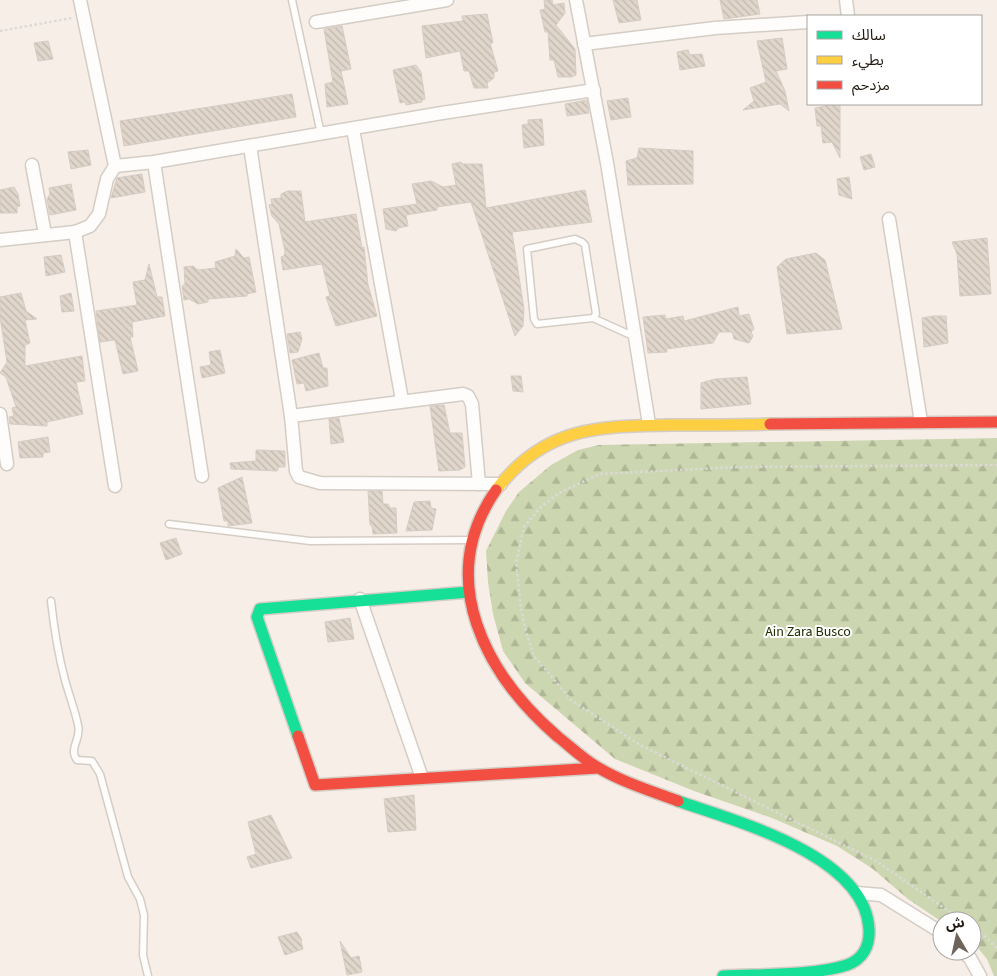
<svg xmlns="http://www.w3.org/2000/svg" width="997" height="976" font-family="'Source Sans 3','Noto Sans Arabic',sans-serif">
<defs>
<pattern id="forest-firs" width="22" height="20" patternUnits="userSpaceOnUse" patternTransform="scale(1.25)"><rect width="22" height="20" fill="#ccd6b0"/><path d="M5 1l3.5 6h-7zM16 11l3.5 6h-7z" fill="#afb796"/></pattern>
<pattern id="building-back-hatch" width="6" height="6" patternUnits="userSpaceOnUse" patternTransform="scale(1.25)"><rect width="6" height="6" fill="#e1d6cb"/><path d="M-1 5l2 2M0 0l6 6M5-1l2 2" fill="none" stroke="#c1b7ad"/></pattern>
</defs>
<rect width="100%" height="100%" fill="#f7efe7"/>
<polygon fill="url(#forest-firs)" points="997,438 997,976 994,976 987,959 972,941 972,921 942,922 908,899 873,869 837,846 772,818 694,791 615,759 525,683 503,651 493,614 488,582 486,551 506,511 519,492 551,465 578,450 599,445"/>
<g fill="url(#building-back-hatch)" stroke="#d4cdc5">
<polygon points="544,0 552,0 553,5 564,3 565,13 556,25 575,49 576,75 571,77 558,77 554,60 550,60 548,32 545,32 540,10 545,9"/>
<polygon points="613,0 637,0 641,20 619,23"/>
<polygon points="720,0 757,0 760,14 724,19"/>
<polygon points="487,14 493,43 490,43 498,71 494,72 494,78 487,83 488,88 474,88 469,71 464,71 460,51 426,58 422,26 463,21 462,16"/>
<polygon points="342,26 351,69 341,71 348,104 327,107 325,84 333,82 324,29"/>
<polygon points="782,38 787,69 776,71 785,91 789,111 780,104 743,110 754,101 750,88 766,82 757,41"/>
<polygon points="48,41 53,59 38,61 34,43"/>
<polygon points="688,50 690,55 702,54 705,66 680,70 677,52"/>
<polygon points="416,65 421,72 425,99 422,100 422,102 406,105 405,102 400,103 393,70"/>
<polygon points="292,94 296,117 124,146 120,121"/>
<polygon points="628,98 631,117 611,120 607,101"/>
<polygon points="587,100 589,113 567,116 565,104"/>
<polygon points="825,104 840,104 840,158 832,142 823,143 821,126 817,126 815,108 826,106"/>
<polygon points="542,119 544,145 524,148 522,125 528,124 528,120"/>
<polygon points="639,148 693,151 693,184 628,185 626,161 637,158"/>
<polygon points="88,150 91,165 71,169 68,152"/>
<polygon points="871,154 875,167 864,170 860,157"/>
<polygon points="461,162 462,164 482,164 486,208 585,190 592,222 512,232 524,309 523,326 515,336 471,202 437,207 437,210 406,215 408,226 398,228 396,231 386,229 383,209 417,204 412,184 431,181 443,187 456,185 452,164"/>
<polygon points="142,174 145,192 111,198 117,178"/>
<polygon points="849,177 852,199 839,195 837,179"/>
<polygon points="71,184 76,210 50,215 47,199 50,194 49,188"/>
<polygon points="14,187 18,194 20,206 17,207 17,213 0,213 0,190"/>
<polygon points="288,191 301,191 305,222 356,214 362,248 364,247 368,285 377,316 336,326 326,297 330,296 322,264 283,270 281,257 284,256 285,251 279,224 272,216 269,205 272,204 271,199 281,198 281,194"/>
<polygon points="987,238 991,294 960,296 957,254 952,242"/>
<polygon points="236,249 244,258 249,257 256,292 247,294 247,296 208,299 208,302 198,304 189,299 184,300 182,286 185,284 184,267 193,266 198,270 216,268 215,262 235,256"/>
<polygon points="816,253 825,260 842,329 787,334 777,267 786,259"/>
<polygon points="61,255 65,272 46,276 44,257"/>
<polygon points="149,264 157,297 162,297 165,316 132,322 133,337 130,337 138,371 123,374 115,340 100,342 96,311 137,305 133,282 145,280"/>
<polygon points="21,293 26,311 37,319 25,320 30,343 25,345 25,366 82,356 85,381 76,382 83,414 47,422 47,426 10,424 9,417 14,416 12,408 16,407 6,377 0,373 7,362 0,317 0,297"/>
<polygon points="71,293 74,311 62,312 60,296"/>
<polygon points="738,307 739,316 749,314 754,329 751,332 753,336 749,343 734,339 732,332 719,332 713,343 666,349 667,352 648,353 643,317 665,315 666,319 683,316 684,321"/>
<polygon points="933,316 946,316 948,343 924,347 922,318"/>
<polygon points="300,332 302,339 298,352 290,353 287,334"/>
<polygon points="220,350 225,373 202,378 200,367 211,365 209,352"/>
<polygon points="319,353 323,368 327,368 328,386 306,391 304,383 297,384 292,360"/>
<polygon points="511,376 521,376 523,392 513,391"/>
<polygon points="747,377 751,404 701,409 701,383 715,379"/>
<polygon points="444,405 450,433 462,433 465,467 460,470 439,471 430,406"/>
<polygon points="339,418 344,442 331,444 329,419"/>
<polygon points="48,437 50,452 43,453 43,457 20,458 18,442"/>
<polygon points="256,450 285,451 285,467 279,467 277,471 231,469 230,463 256,461"/>
<polygon points="242,477 252,523 228,526 228,521 224,521 218,488"/>
<polygon points="368,491 382,491 383,504 388,504 390,508 396,508 397,533 373,534 372,526 370,525"/>
<polygon points="430,501 431,508 436,509 432,530 406,531 414,502"/>
<polygon points="176,538 182,554 166,560 160,543"/>
<polygon points="350,618 354,639 328,642 325,622"/>
<polygon points="414,795 416,830 388,832 384,799"/>
<polygon points="271,815 292,858 251,868 247,857 256,854 248,822"/>
<polygon points="297,932 302,940 301,941 303,949 285,955 278,937"/>
<polygon points="340,941 351,958 359,956 362,972 347,975"/>
</g>
<g fill="none" stroke-linecap="round" stroke-linejoin="round">
<g stroke="#d4cdc5" stroke-width="9">
<g id="lane">
<polyline points="292,0 321,134"/>
<polygon points="575,239 582,242 585,245 596,314 593,318 537,324 534,319 527,249"/>
<polyline points="593,318 635,337"/>
<polyline points="169,524 310,541 471,540"/>
<path d="M51,601C54,628 58,654 65,680C69,695 75,710 78,725C82,739 68,748 77,760L92,761L100,774L128,877L140,899L144,915L143,955L148,976"/>
</g>
</g>
<g stroke="#d4cdc5" stroke-width="15">
<g id="street">
<polyline points="576,0 607,163 649,424"/>
<polyline points="846,0 848,16"/>
<polyline points="316,22 447,0"/>
<polyline points="584,44 715,28 808,22"/>
<polyline points="353,129 402,400"/>
<polyline points="250,146 291,416 296,471 299,477 320,483 501,484"/>
<polyline points="154,162 202,476"/>
<polyline points="32,165 45,234"/>
<polyline points="115,166 154,162 442,113 594,90"/>
<polyline points="889,219 921,422"/>
<polyline points="75,232 115,486"/>
<polyline points="0,240 75,232 90,226 99,214 107,179 115,166 80,0"/>
<polyline points="0,414 7,464"/>
<polyline points="291,416 463,394 468,396 472,404 479,484"/>
<polyline points="360,599 422,778"/>
<polyline points="857,893 881,895 942,933"/>
<polyline points="962,951 970,958 980,976"/>
</g>
</g>
<g stroke="#d4cdc5" stroke-width="14">
<g id="fast">
<polyline points="298,736 257,617 260,609 469,592"/>
<path d="M678,801C735,821 865,855 869,929C870,946 863,959 847,965C812,976 761,974 723,976"/>
</g>
</g>
<g stroke="#d4cdc5" stroke-width="14">
<path id="slow" d="M496,490C544,427 597,426 670,425C704,425 737,425 770,424"/>
</g>
<g stroke="#d4cdc5" stroke-width="14">
<g id="jam">
<polyline points="770,424 997,422"/>
<path d="M496,490C434,580 486,675 558,737C571,747 583,759 597,767C622,782 651,791 678,801"/>
<polyline points="298,736 315,785 598,768"/>
</g>
</g>
<g stroke="#dcd9d7" stroke-width="2.5" stroke-dasharray="2.5 2.5" stroke-linecap="butt">
<polyline points="0,31 72,18"/>
<polyline points="963,921 876,861 640,745 571,700 534,656 526,632 521,608 516,563 524,527 541,507 559,493 600,474 739,467 997,465"/>
<polyline points="972,927 987,938 997,949"/>
</g>
<use href="#lane" stroke="#fefdfb" stroke-width="6"/>
<use href="#street" stroke="#fefdfb" stroke-width="12"/>
<use href="#fast" stroke="#16e098" stroke-width="11"/>
<use href="#slow" stroke="#ffcf43" stroke-width="11"/>
<use href="#jam" stroke="#f24e42" stroke-width="11"/>
</g>
<g text-anchor="middle" stroke-width="4" stroke-linejoin="round" paint-order="stroke">
<g font-size="14" fill="#212f00" stroke="#fff">
<text x="808" y="636">Ain Zara Busco</text>
</g>
</g>
<rect x="807" y="15" width="175" height="90" fill="#ffffff" stroke="#a7a3a0"/>
<rect x="817" y="31" width="25" height="8" fill="#16e098" stroke="#a7a3a0"/>
<text x="852" y="40" font-size="15" fill="#221a11">سالك</text>
<rect x="817" y="56" width="25" height="8" fill="#ffcf43" stroke="#a7a3a0"/>
<text x="852" y="65" font-size="15" fill="#221a11">بطيء</text>
<rect x="817" y="81" width="25" height="8" fill="#f24e42" stroke="#a7a3a0"/>
<text x="852" y="90" font-size="15" fill="#221a11">مزدحم</text>
<g transform="translate(957 936) rotate(351)"><circle r="24" fill="#ffffff" stroke="#a7a3a0"/>
<path d="M0-4L9 19L0 12L-9 19Z" fill="#6d655c"/>
<text y="-8" font-size="14" font-weight="bold" text-anchor="middle" fill="#221a11">ش</text>
</g>
</svg>
